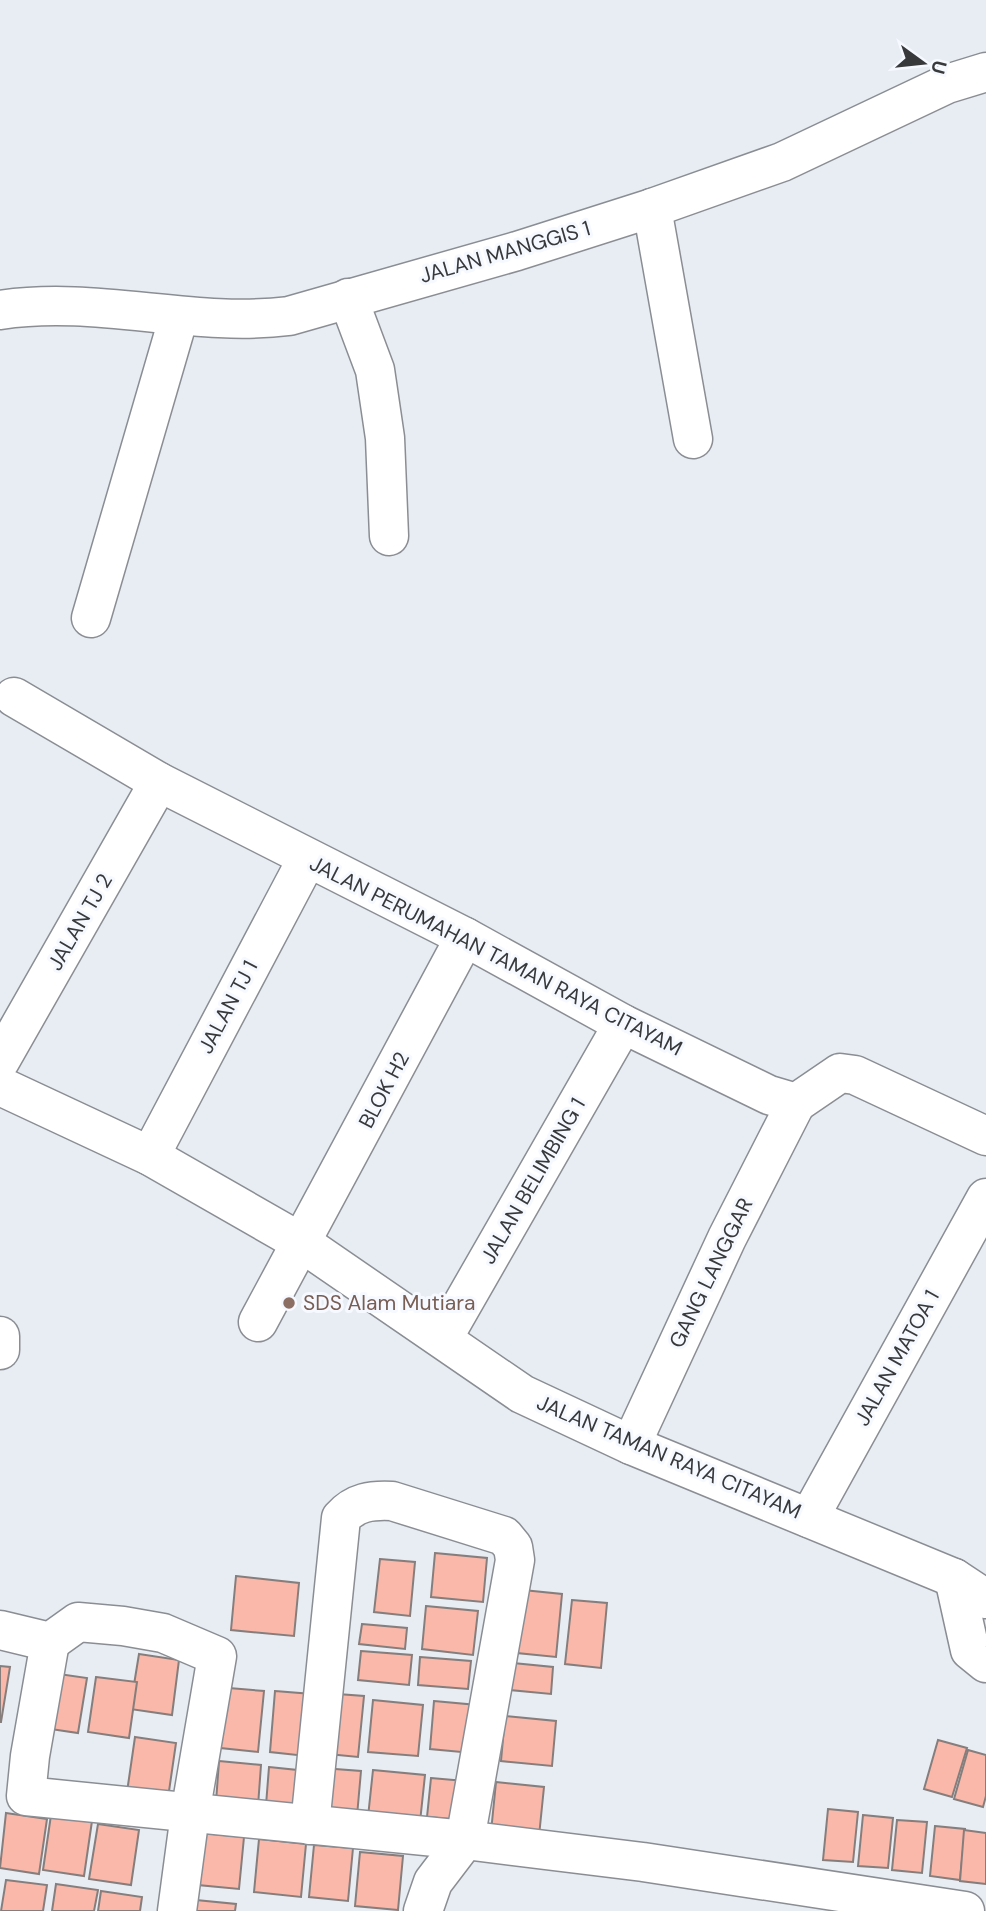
<svg xmlns="http://www.w3.org/2000/svg" width="986" height="1911" font-family="'DM Sans',sans-serif">
<rect width="100%" height="100%" fill="#e8ecf3"/>
<g fill="#fab8aa" stroke="#867e7c" stroke-width="2">
<polygon points="435,1553 487,1558 483,1602 431,1597"/>
<polygon points="380,1559 415,1562 410,1616 374,1612"/>
<polygon points="236,1576 299,1583 294,1636 231,1630"/>
<polygon points="523,1590 562,1594 556,1657 517,1653"/>
<polygon points="572,1600 607,1603 601,1668 565,1664"/>
<polygon points="426,1606 478,1611 473,1655 422,1649"/>
<polygon points="362,1624 407,1628 405,1649 359,1644"/>
<polygon points="361,1651 412,1655 409,1685 358,1680"/>
<polygon points="139,1654 179,1660 172,1715 130,1709"/>
<polygon points="420,1657 471,1661 468,1689 418,1685"/>
<polygon points="513,1663 553,1667 551,1694 510,1690"/>
<polygon points="0,1666 10,1667 1,1722 0,1722"/>
<polygon points="45,1672 87,1678 78,1733 37,1727"/>
<polygon points="96,1677 137,1682 129,1738 88,1732"/>
<polygon points="217,1687 264,1691 258,1752 211,1747"/>
<polygon points="275,1691 312,1694 306,1756 270,1752"/>
<polygon points="324,1693 364,1696 358,1757 318,1753"/>
<polygon points="373,1700 423,1705 418,1756 368,1752"/>
<polygon points="434,1701 477,1705 472,1753 430,1749"/>
<polygon points="505,1716 556,1721 552,1766 501,1761"/>
<polygon points="135,1737 176,1743 168,1798 127,1792"/>
<polygon points="938,1740 967,1748 952,1797 924,1789"/>
<polygon points="968,1750 986,1755 986,1796 983,1807 954,1799"/>
<polygon points="219,1761 261,1765 258,1806 216,1802"/>
<polygon points="269,1767 307,1771 303,1809 266,1805"/>
<polygon points="322,1768 361,1771 357,1816 317,1813"/>
<polygon points="373,1770 425,1775 420,1822 368,1817"/>
<polygon points="431,1778 465,1781 462,1820 427,1817"/>
<polygon points="496,1782 544,1787 539,1836 491,1832"/>
<polygon points="828,1809 858,1812 853,1862 823,1860"/>
<polygon points="6,1813 47,1819 39,1874 0,1868"/>
<polygon points="51,1815 92,1821 84,1876 43,1870"/>
<polygon points="863,1815 893,1818 888,1868 858,1866"/>
<polygon points="897,1820 927,1822 922,1873 892,1870"/>
<polygon points="98,1824 139,1830 131,1885 89,1879"/>
<polygon points="935,1826 965,1829 960,1880 930,1876"/>
<polygon points="964,1830 986,1833 986,1884 960,1881"/>
<polygon points="202,1833 244,1837 239,1889 198,1885"/>
<polygon points="259,1839 306,1844 301,1897 254,1892"/>
<polygon points="314,1845 353,1848 348,1901 309,1897"/>
<polygon points="360,1852 403,1856 398,1910 355,1906"/>
<polygon points="6,1880 47,1885 43,1911 1,1911"/>
<polygon points="56,1884 98,1890 94,1911 52,1911"/>
<polygon points="101,1891 142,1897 140,1911 98,1911"/>
<polygon points="196,1900 236,1904 235,1911 195,1911"/>
</g>
<g fill="none" stroke-linecap="round" stroke-linejoin="round">
<g stroke="#8a8e94" stroke-width="41">
<g id="street">
<polyline points="652,208 693,439"/>
<polyline points="348,298 375,370 385,438 389,536"/>
<path d="M0,310C96,295 193,328 289,316L517,251L652,208L782,162L947,84L986,72"/>
<polyline points="91,618 179,316"/>
<polyline points="14,697 159,782 465,937 623,1024 769,1095 796,1103 840,1073 855,1075 986,1136"/>
<polyline points="0,1061 159,782"/>
<polyline points="0,1086 150,1156 302,1243 522,1394 631,1445 954,1578 986,1599"/>
<polyline points="150,1156 307,859"/>
<polyline points="258,1322 465,937"/>
<polyline points="0,1336 0,1350"/>
<polyline points="443,1338 623,1024"/>
<polyline points="631,1445 727,1238 796,1103"/>
<polyline points="809,1518 986,1198"/>
<polyline points="954,1578 970,1650 986,1663"/>
<polyline points="0,1630 50,1642 78,1622 123,1626 163,1633 217,1656 190,1814 177,1911"/>
<polyline points="50,1642 30,1756 26,1796 465,1840 643,1862 965,1911"/>
<path d="M310,1825L341,1518C355,1502 371,1500 392,1501L504,1536L513,1547L515,1560L465,1840L433,1882L423,1911"/>
</g>
</g>
<use href="#street" stroke="#fff" stroke-width="38"/>
</g>
<circle fill="#8d6e63" stroke="#f6f9ff" stroke-width="2.5" cx="289" cy="1303" r="7"/>
<g text-anchor="middle" stroke-width="6" stroke-linejoin="round" paint-order="stroke">
<g font-size="21" fill="#37393b" stroke="#f6f9ff">
<text transform="translate(505 252) rotate(-16)" y="7">JALAN MANGGIS 1</text>
<text transform="translate(80 922) rotate(-60)" y="7">JALAN TJ 2</text>
<text transform="translate(496 956) rotate(27)" y="7">JALAN PERUMAHAN TAMAN RAYA CITAYAM</text>
<text transform="translate(228 1007) rotate(-62)" y="7">JALAN TJ 1</text>
<text transform="translate(384 1090) rotate(-62)" y="7">BLOK H2</text>
<text transform="translate(533 1181) rotate(-60)" y="7">JALAN BELIMBING 1</text>
<text transform="translate(711 1273) rotate(-64)" y="7">GANG LANGGAR</text>
<text transform="translate(897 1358) rotate(-61)" y="7">JALAN MATOA 1</text>
<text transform="translate(669 1457) rotate(23)" y="7">JALAN TAMAN RAYA CITAYAM</text>
</g>
<g font-size="21" fill="#785e54" stroke="#f6f9ff" text-anchor="start">
<text x="303" y="1310">SDS Alam Mutiara</text>
</g>
</g>
<g transform="translate(923 63) rotate(105)" stroke="#f6f9ff" stroke-width="5" paint-order="stroke">
<path d="M0-5L12 26L0 18L-12 26Z" fill="#37393b"/>
<text y="-10" font-size="19" font-weight="bold" text-anchor="middle" fill="#37393b">U</text>
</g>
</svg>
